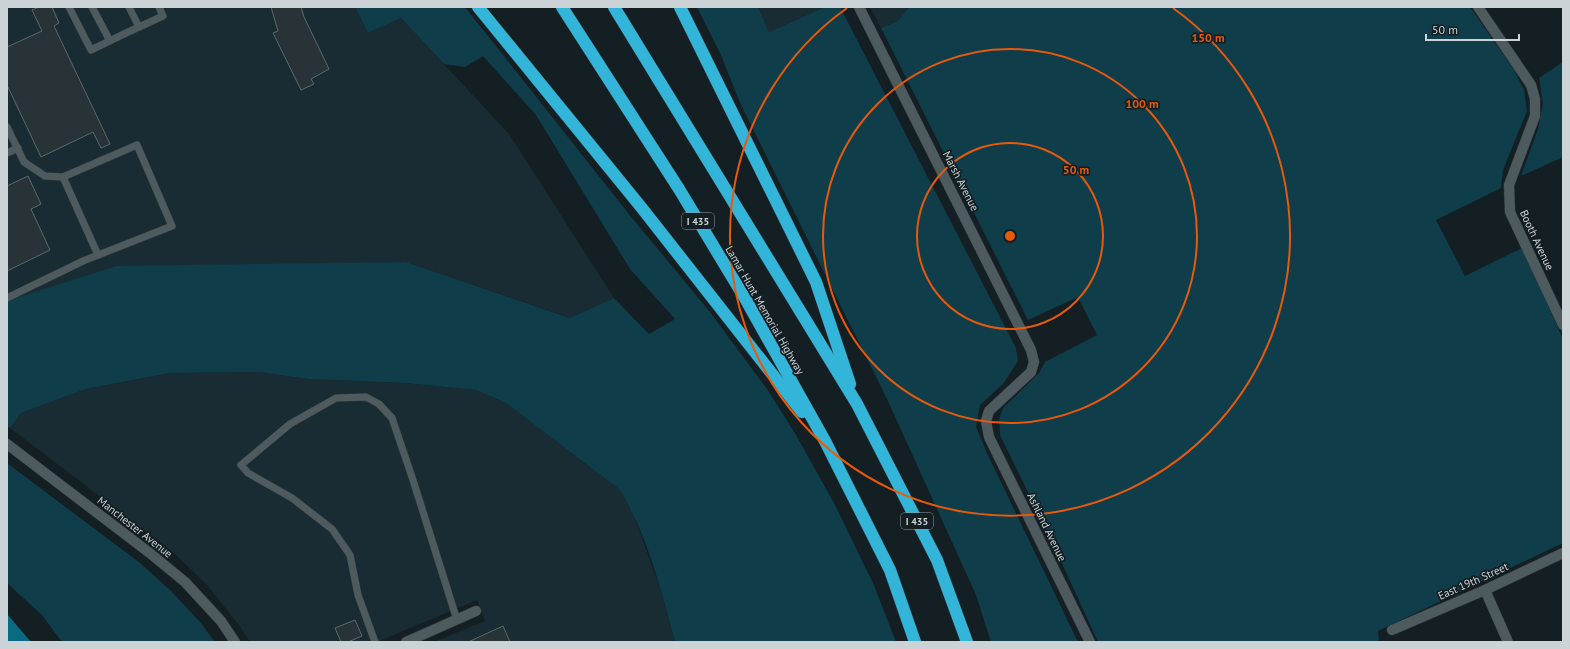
<svg xmlns="http://www.w3.org/2000/svg" width="1570" height="649" font-family="'PT Sans',sans-serif">
<rect width="100%" height="100%" fill="#141f23"/>
<g fill="#192c33">
<polygon points="7,7 355,7 368,33 401,18 509,134 614,298 571,318 406,262 10,300 7,302"/>
<polygon points="758,7 825,7 769,32"/>
<polygon points="870,7 909,7 898,21 881,28"/>
<polygon points="258,372 308,379 405,383 476,390 506,403 620,490 632,510 660,588 675,642 434,642 485,621 477,600 377,642 250,642 239,625 207,585 173,552 10,428 21,413 86,389 170,373"/>
</g>
<g fill="#0f3d4a">
<path d="M355,7H465L632,218L710,312L767,389L796,435L834,503L873,583L896,642H675C662,593 647,534 620,490L506,403L476,390L405,383L308,379L258,372L170,373L86,389L21,413L10,428L7,426V303L10,300L116,266L406,262L570,318L614,298L649,334L675,319L630,269L536,115L483,56L465,67L444,64L401,18L368,33Z"/>
<polygon points="697,7 758,7 769,32 825,7 840,7 1016,348 1018,361 1003,384 980,405 976,427 987,453 1078,642 991,642 976,595 888,401 741,105 720,53"/>
<polygon points="909,7 1470,7 1514,70 1524,90 1527,111 1503,170 1501,188 1436,220 1465,276 1522,248 1563,339 1563,543 1378,631 1379,642 1098,642 1049,535 1000,435 999,420 1003,408 1039,373 1045,362 1097,335 1078,297 1028,320 881,28 898,21"/>
<polygon points="1563,62 1563,157 1521,176 1538,129 1543,104 1539,78"/>
<polygon points="7,463 140,563 171,591 200,622 215,642 62,642 42,615 7,583"/>
</g>
<polygon fill="#096a81" points="7,614 31,642 7,642"/>
<g fill="#273337" stroke="#5b696d">
<polygon points="39,7 52,7 59,23 54,26 110,144 101,148 93,132 41,157 7,85 7,47 42,31 32,10"/>
<polygon points="271,7 301,7 304,17 329,69 311,79 314,84 301,90 273,33 278,31"/>
<polygon points="28,176 41,204 31,209 50,250 7,271 7,186"/>
<polygon points="355,620 362,636 348,642 341,642 335,628"/>
<polygon points="503,626 510,642 468,642"/>
</g>
<g fill="none" stroke-linecap="round" stroke-linejoin="round">
<g stroke="#32393c" stroke-width="8">
<g id="service">
<polyline points="69,7 91,50 126,33 163,16 159,7"/>
<polyline points="92,7 110,41"/>
<polyline points="129,7 139,27"/>
<polyline points="7,127 24,162 45,176 63,177 137,145 172,226 83,261 7,298"/>
<polyline points="7,153 18,148"/>
<polyline points="63,177 98,255"/>
<polyline points="375,642 358,595 350,555 332,529 292,498 248,473 241,465 290,424 336,398 366,397 379,404 392,418 413,480 457,620"/>
</g>
</g>
<g stroke="#32393c" stroke-width="11">
<g id="minor">
<polyline points="859,7 1031,350 1034,362 1031,372 989,411 986,421 989,437 1090,642"/>
<polyline points="1478,7 1531,85 1535,99 1535,116 1509,185 1510,212 1563,325"/>
<polyline points="1485,590 1508,642"/>
<polyline points="1392,630 1485,590 1563,553"/>
<polyline points="406,642 476,611"/>
</g>
</g>
<g stroke="#32393c" stroke-width="11">
<polyline id="secondary" points="7,444 151,554 185,582 221,621 235,642"/>
</g>
<g stroke="#32393c" stroke-width="13">
<g id="motorway">
<polyline points="478,7 641,207 802,412"/>
<polyline points="562,7 679,189 746,300 825,441 890,570 915,642"/>
<polyline points="614,7 857,404 937,560 967,642"/>
<polyline points="680,7 816,282 850,384"/>
</g>
</g>
<use href="#service" stroke="#4d5a5e" stroke-width="7"/>
<use href="#minor" stroke="#4d5a5e" stroke-width="10"/>
<use href="#secondary" stroke="#4d5a5e" stroke-width="10"/>
<use href="#motorway" stroke="#33b5d9" stroke-width="12"/>
</g>
<g fill="none" stroke="#e8590c" stroke-width="2">
<circle cx="1010" cy="236" r="93"/>
<circle cx="1010" cy="236" r="187"/>
<path d="M1173 8A280 280 0 1 1 847 8"/>
</g>
<g text-anchor="middle" stroke-width="3.5" stroke-linejoin="round" paint-order="stroke">
<g fill="#141f23" stroke="#949da0" stroke-width="1">
<rect x="682" y="213" width="32" height="16" rx="3"/>
<rect x="901" y="513" width="32" height="16" rx="3"/>
</g>
<g font-size="10" font-weight="bold" fill="#cbd3d6">
<text x="698" y="225">I 435</text>
<text x="917" y="525">I 435</text>
</g>
<g font-size="11" fill="#cbd3d6" stroke="#141f23">
<text transform="translate(961 181) rotate(63)" y="4">Marsh Avenue</text>
<text transform="translate(1537 240) rotate(65)" y="4">Booth Avenue</text>
<text transform="translate(765 310) rotate(60)" y="4">Lamar Hunt Memorial Highway</text>
<text transform="translate(135 527) rotate(38)" y="4">Manchester Avenue</text>
<text transform="translate(1047 527) rotate(64)" y="4">Ashland Avenue</text>
<text transform="translate(1473 581) rotate(-24)" y="4">East 19th Street</text>
</g>
</g>
<circle cx="1010" cy="236" r="6" fill="#e8590c" stroke="#141f23" stroke-width="2"/>
<g font-size="12" text-anchor="middle" font-weight="bold" fill="#e8590c" stroke="#141f23" stroke-width="3.5" stroke-linejoin="round" paint-order="stroke">
<text x="1208" y="42">150 m</text>
<text x="1142" y="108">100 m</text>
<text x="1076" y="174">50 m</text>
</g>
<rect width="1570" height="649" fill="none" stroke="#cbd3d6" stroke-width="16"/>
<path d="M1426 34v6h93v-6" fill="none" stroke="#cbd3d6" stroke-width="2"/>
<text x="1432" y="34" font-size="12" fill="#cbd3d6" stroke="#141f23" stroke-width="3" paint-order="stroke">50 m</text>
</svg>
